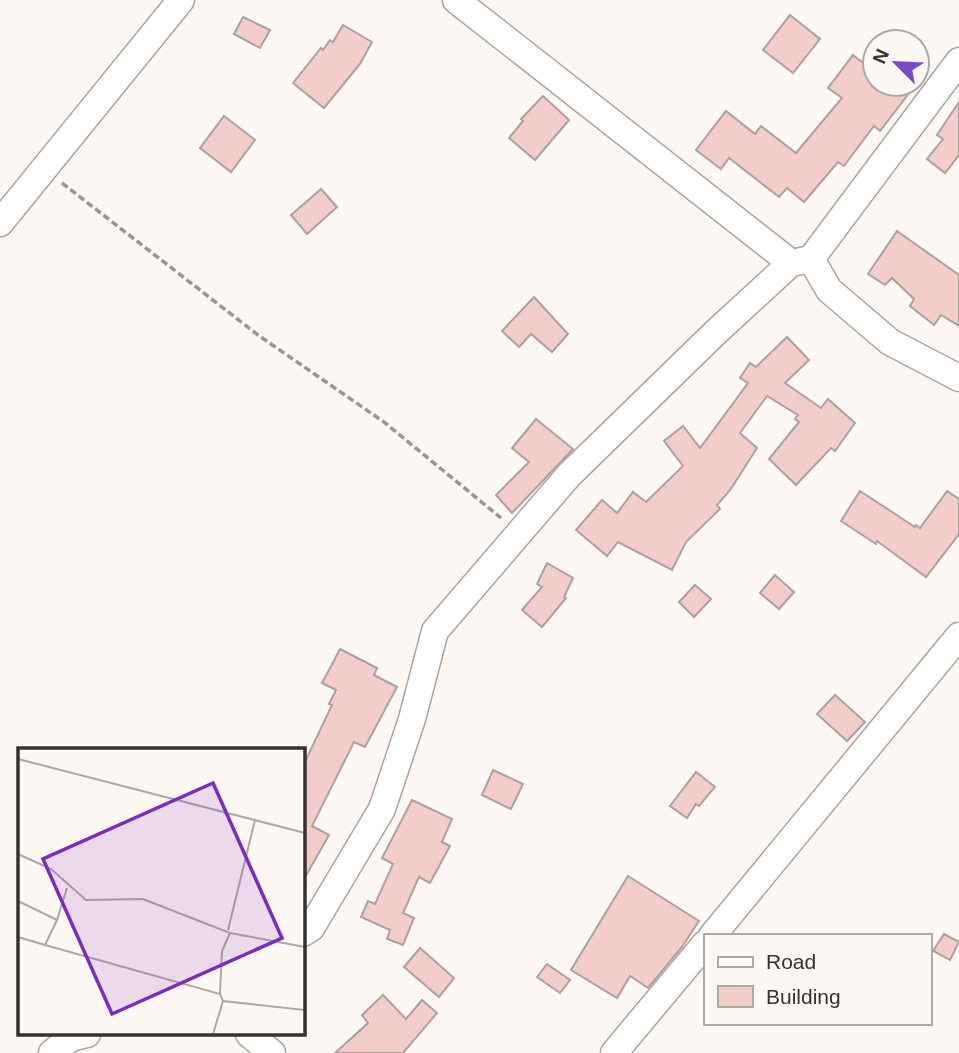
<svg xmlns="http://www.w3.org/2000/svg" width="959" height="1053" font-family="Helvetica,sans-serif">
<rect width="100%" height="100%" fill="#fef8f5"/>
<g fill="#f3cdc9" stroke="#aca1a0" stroke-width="2">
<polygon points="790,15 820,39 793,73 763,50"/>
<polygon points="243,17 270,30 260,48 234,34"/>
<polygon points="343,25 372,42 360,64 324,108 293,83 321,48 323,50 330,40 333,42"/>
<polygon points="853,55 875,72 875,84 916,84 880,131 874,126 844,166 838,162 804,202 787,188 779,197 729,158 721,169 696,150 726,111 755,134 761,126 796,153 842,98 828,88"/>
<polygon points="543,96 569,120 535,160 509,138 523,121 521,119"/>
<polygon points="959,102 959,155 945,173 927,159 943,139 937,135"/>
<polygon points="224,116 255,140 231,172 200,148"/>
<polygon points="321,189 337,207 307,234 291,215"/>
<polygon points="897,231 959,275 959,326 941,315 934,325 910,306 914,299 892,278 885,285 868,274"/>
<polygon points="534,297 568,334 552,352 531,334 519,347 502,331"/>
<polygon points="787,337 809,360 785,383 821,408 828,399 855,423 835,451 831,448 796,485 769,459 799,422 795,419 798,415 767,396 740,433 757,448 731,489 717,505 720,509 686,542 672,570 618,542 607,556 576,530 602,500 617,513 633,492 646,502 683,466 664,441 683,426 700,448 748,383 740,378 750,363 756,367"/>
<polygon points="536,419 573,449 512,513 496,495 529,462 512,448"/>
<polygon points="860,491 915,527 916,525 920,528 947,491 959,499 959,534 926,577 877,541 876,544 841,521"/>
<polygon points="547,563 573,578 564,597 566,598 542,627 522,610 542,587 537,584"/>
<polygon points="775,575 794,592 779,609 760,593"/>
<polygon points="695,585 711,599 694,617 679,602"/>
<polygon points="340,649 377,668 374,675 397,687 365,747 354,742 312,826 329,835 303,881 303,766 332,705 329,704 336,690 322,683"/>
<polygon points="835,695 865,722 847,741 817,714"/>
<polygon points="493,770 523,784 511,809 482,795"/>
<polygon points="696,772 715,787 699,806 696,804 687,818 670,806"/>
<polygon points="412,800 452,819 442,842 450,846 430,883 419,877 403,913 414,918 403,945 387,939 390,930 361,917 368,901 375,904 393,864 382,858"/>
<polygon points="628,876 699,921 682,947 648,988 630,976 617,998 571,970"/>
<polygon points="944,934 959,942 950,960 933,951"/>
<polygon points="420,948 454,978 439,997 404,967"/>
<polygon points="547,964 570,980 560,993 537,977"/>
<polygon points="383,995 406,1019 422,1000 437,1013 403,1053 335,1053 368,1023 362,1015"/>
</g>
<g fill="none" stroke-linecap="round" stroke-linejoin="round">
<g stroke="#ada4a0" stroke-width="29">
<g id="minor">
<polyline points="456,0 791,263"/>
<polyline points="0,223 181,0"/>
<polyline points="811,259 829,290 890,342 959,378"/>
<polyline points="303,933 311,928 382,809 412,719 435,631 569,475 715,333 791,263 811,259 959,61"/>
<polyline points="712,936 959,636"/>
<polyline points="249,1034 272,1053"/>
<polyline points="52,1053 71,1038 87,1034"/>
<polyline points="614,1053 705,944"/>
</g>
</g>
<polyline stroke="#9b9693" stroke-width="3.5" stroke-dasharray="7 3.5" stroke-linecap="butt" points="62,183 258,335 384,422 501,518"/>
<use href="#minor" stroke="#fff" stroke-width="26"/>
</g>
<g transform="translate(18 748)">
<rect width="287" height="287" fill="#fef8f5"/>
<path fill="none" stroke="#aea9a6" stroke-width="2" d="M0,11L287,85M0,106L33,121L68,152L125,151L212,185L287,199M0,153L39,172L49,140M210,182L237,72M0,189L27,197L39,172M27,197L202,246L205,253L287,262M202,246L204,203L212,185M195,286L205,253"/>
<path fill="#7b2cbf" fill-opacity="0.15" stroke="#7b2cbf" stroke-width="3.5" d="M195,35L264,190L94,266L25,111Z"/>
<rect width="287" height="287" fill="none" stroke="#363230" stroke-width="3.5"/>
</g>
<rect x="704" y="934" width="228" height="91" fill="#fef8f5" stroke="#aea9a6" stroke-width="2"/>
<rect x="718" y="957" width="35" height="10" fill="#ffffff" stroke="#aea9a6" stroke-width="2"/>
<text x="766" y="969" font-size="21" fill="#363230">Road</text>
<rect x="718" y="986" width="35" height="21" fill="#f3cdc9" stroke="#aea9a6" stroke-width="2"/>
<text x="766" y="1004" font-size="21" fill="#363230">Building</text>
<g transform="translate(896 63) rotate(294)"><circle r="33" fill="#fef8f5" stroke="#aea9a6" stroke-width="2"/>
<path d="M0-5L12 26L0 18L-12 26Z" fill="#7b49c1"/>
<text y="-10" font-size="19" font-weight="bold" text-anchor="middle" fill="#363230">N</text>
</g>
</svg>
